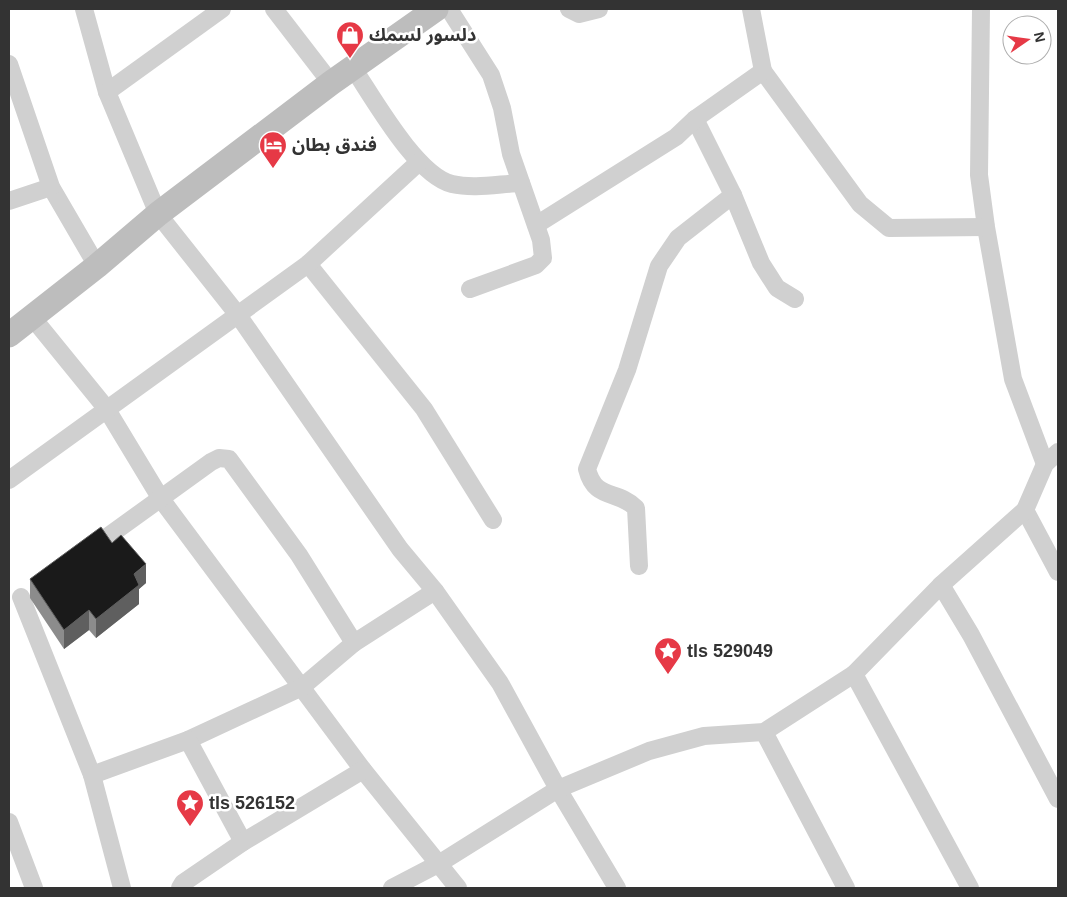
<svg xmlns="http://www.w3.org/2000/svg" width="1067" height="897" font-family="Arial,'Noto Sans Arabic',sans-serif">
<rect width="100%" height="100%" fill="#fff"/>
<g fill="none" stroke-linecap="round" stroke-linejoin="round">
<g stroke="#d0d0d0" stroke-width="18">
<polyline points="84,9 107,92 158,214 238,315 400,549 435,591 500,683 558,789 617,888"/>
<polyline points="274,9 331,83"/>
<polyline points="449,9 491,75 502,108 511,154 541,240 543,258 536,265 470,289"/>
<polyline points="569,9 579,14 599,9"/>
<polyline points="981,9 979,175 986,227 1013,379 1045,464"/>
<polyline points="9,64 51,187 97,266"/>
<path d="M353,68C374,99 416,175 452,184C474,189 498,184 521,183"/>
<polyline points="763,71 860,204 889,228 986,227"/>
<polyline points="107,92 222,9"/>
<polyline points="695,119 733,195 761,263 777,288 795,299"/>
<polyline points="9,201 51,187"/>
<polyline points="536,225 676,137 695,119 763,71 751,9"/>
<polyline points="308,264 424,409 493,520"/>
<polyline points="32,317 106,408 161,499 363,770 458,888"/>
<polyline points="9,480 308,264 419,162"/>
<polyline points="1025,510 1058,572"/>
<polyline points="89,550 211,462 219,458 229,459 299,555 354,643"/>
<path d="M639,566L636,508C617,489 595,501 587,469L627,370L659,266L678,238L733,195"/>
<polyline points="941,585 971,635 1058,799"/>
<polyline points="21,597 92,775 188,740 302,687 354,643 435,591"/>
<polyline points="854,674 970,888"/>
<polyline points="764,732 846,888"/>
<polyline points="188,740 243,842"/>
<polyline points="92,775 122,888"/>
<polyline points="9,822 34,888"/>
<polyline points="180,888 183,883 243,842 363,770"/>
<polyline points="392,888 440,863 558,789 649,751 704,736 764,732 854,674 941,585 1025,510 1045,464 1058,452"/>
</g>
<polyline stroke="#bdbdbd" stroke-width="25" points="9,335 97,266 158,214 331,83 436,9"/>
</g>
<polygon fill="#8c8c8c" points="30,579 146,583 139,589 139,604 96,638 89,630 64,649 30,598"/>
<g fill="#5f5f5f">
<polygon points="146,564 146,583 139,589 139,604 96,638 96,619 134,574"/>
<polygon points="89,610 89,630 64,649 64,630"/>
</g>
<polygon fill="#1a1a1a" stroke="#5f5f5f" points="101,527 112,543 121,535 146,564 134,574 139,585 96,619 89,610 64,630 30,579"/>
<defs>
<g id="shop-pin" transform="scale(1.4375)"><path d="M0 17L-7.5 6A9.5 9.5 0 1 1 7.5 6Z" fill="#e63946" stroke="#fff"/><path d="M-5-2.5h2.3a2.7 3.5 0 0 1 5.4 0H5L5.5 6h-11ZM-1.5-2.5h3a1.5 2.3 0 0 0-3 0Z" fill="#fff"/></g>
<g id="hotel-pin" transform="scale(1.4375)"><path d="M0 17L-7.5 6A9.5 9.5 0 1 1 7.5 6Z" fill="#e63946" stroke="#fff"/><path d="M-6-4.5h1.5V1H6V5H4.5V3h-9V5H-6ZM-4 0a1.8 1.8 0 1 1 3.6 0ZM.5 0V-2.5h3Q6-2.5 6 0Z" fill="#fff"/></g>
<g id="sight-pin" transform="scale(1.4375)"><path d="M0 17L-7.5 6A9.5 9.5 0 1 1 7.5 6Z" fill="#e63946" stroke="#fff"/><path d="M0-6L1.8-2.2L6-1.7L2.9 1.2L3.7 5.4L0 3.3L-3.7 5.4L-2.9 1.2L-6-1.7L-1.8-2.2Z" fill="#fff"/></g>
</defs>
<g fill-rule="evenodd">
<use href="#shop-pin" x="350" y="35"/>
<use href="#hotel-pin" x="273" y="145"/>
<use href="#sight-pin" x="668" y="651"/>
<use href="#sight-pin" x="190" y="803"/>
</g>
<g text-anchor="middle" stroke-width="5" stroke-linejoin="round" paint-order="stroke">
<g font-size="18" font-weight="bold" fill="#333" stroke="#fff" text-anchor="start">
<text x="369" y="41">دلسور لسمك</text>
<text x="292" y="151">فندق بطان</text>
<text x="687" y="657">tls 529049</text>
<text x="209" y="809">tls 526152</text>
</g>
</g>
<rect width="1067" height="897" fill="none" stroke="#333333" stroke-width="20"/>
<g transform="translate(1027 40) rotate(77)"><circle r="24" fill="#ffffff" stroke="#adadad"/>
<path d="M0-4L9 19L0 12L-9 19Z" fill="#e63946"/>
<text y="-8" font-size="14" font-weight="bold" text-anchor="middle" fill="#333333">N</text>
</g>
</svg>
